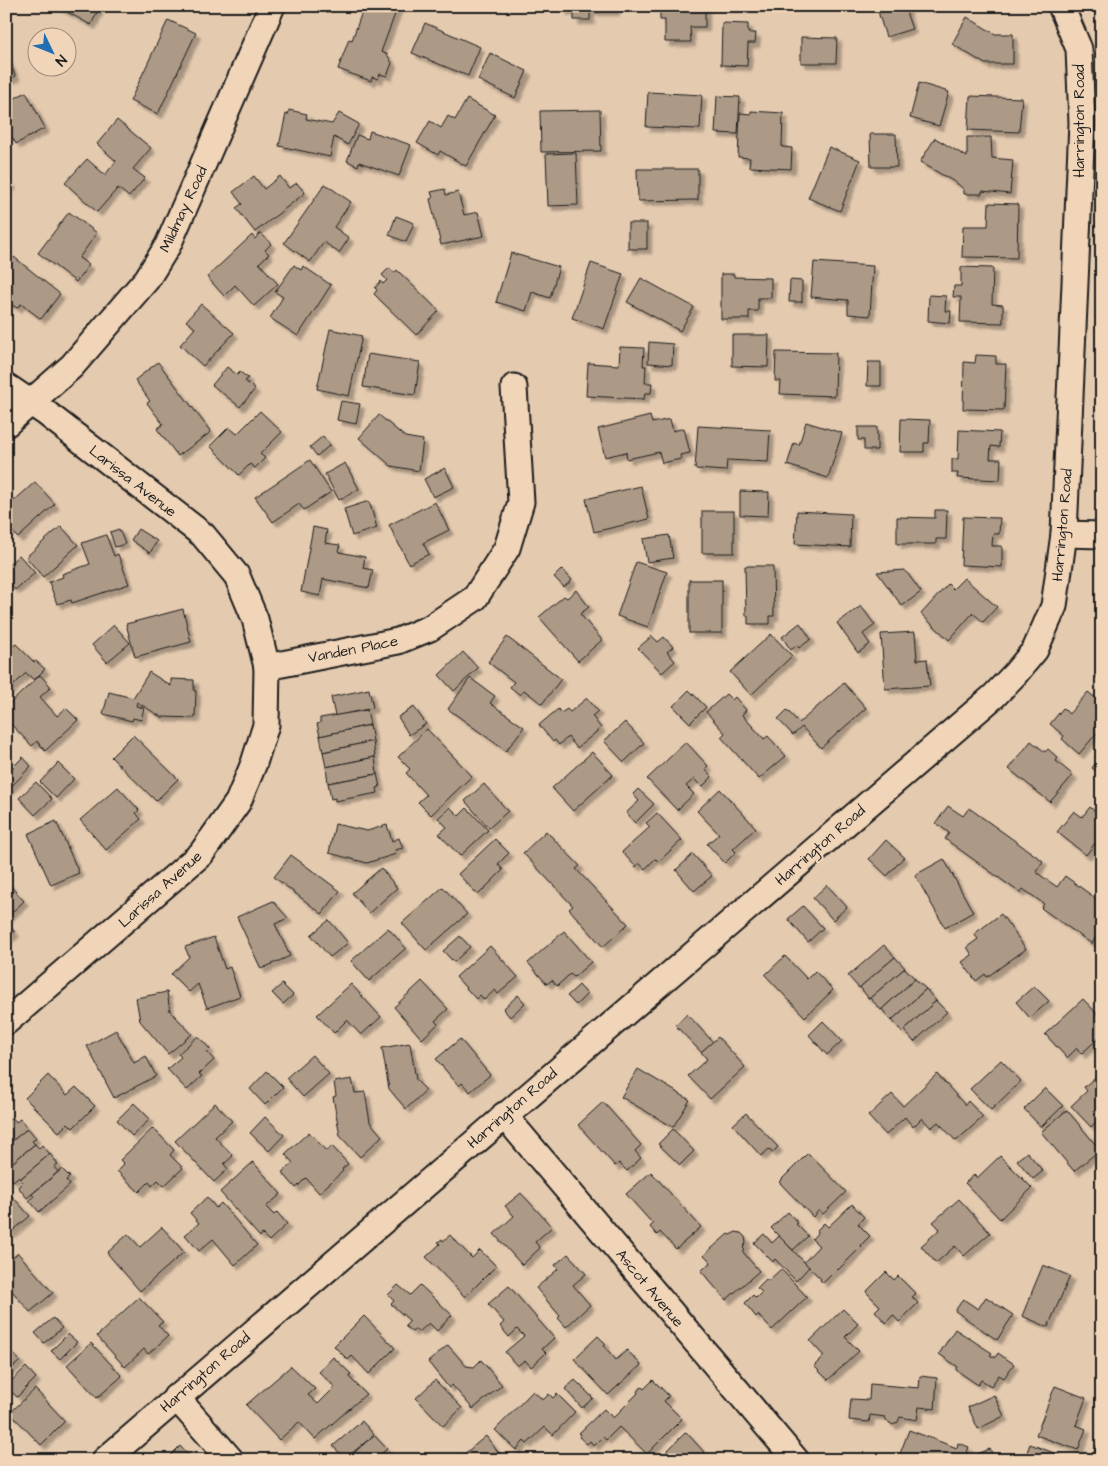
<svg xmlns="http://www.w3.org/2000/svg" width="1108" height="1466" font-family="'Architects Daughter',sans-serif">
<defs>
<filter id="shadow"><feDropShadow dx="4.5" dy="4.5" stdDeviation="1" flood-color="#0004"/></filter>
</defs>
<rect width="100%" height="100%" fill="#e4caaf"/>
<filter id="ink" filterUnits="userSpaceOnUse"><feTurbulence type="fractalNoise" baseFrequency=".02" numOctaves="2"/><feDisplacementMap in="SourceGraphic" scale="10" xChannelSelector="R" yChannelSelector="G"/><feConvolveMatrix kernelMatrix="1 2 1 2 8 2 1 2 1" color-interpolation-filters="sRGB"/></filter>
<g filter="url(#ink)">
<g fill="#ac9986" stroke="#1c1c1c" filter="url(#shadow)">
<polygon points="56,6 100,6 91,25"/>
<polygon points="366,6 398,6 381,52 387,54 392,63 387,76 380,74 378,79 372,77 371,81 338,69 349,39 352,40 362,12 363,13"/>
<polygon points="563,6 615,6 615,11 590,11 590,20 574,20 574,11 563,11"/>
<polygon points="660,6 705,6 705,27 690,27 691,42 665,42 665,20 660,20"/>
<rect x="721" y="6" width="47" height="1"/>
<polygon points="879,6 907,6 907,15 912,29 886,37 879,15"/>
<polygon points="967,17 995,34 1013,34 1013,64 985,64 952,44"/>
<polygon points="168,20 196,33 158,114 130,101"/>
<polygon points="425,23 480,47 468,76 412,53"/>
<polygon points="722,23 748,24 748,33 756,33 755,43 748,43 747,66 721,65"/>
<polygon points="801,37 837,38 836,63 801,63"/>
<polygon points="490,53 527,71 515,98 478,80"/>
<polygon points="6,57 16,76 6,81"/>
<polygon points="919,83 949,92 939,126 910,118"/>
<polygon points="26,92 45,128 16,144 6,126 6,103"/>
<polygon points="648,92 702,95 700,129 646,127"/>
<polygon points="717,96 740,97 738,134 715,133"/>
<polygon points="970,96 1022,98 1019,132 968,130"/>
<polygon points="467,99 495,115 466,166 440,151 438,155 417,143 430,121 441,128 448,116 455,120"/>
<polygon points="289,110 307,114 306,119 332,124 339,113 359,124 348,145 334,137 330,157 279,146 286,114 288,115"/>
<polygon points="600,110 601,151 541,152 540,111"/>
<polygon points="751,111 783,113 782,147 792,148 791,169 749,167 750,158 738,157 740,113 751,114"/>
<polygon points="117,120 151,148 133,169 145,178 129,197 118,188 97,212 65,183 87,159 105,175 116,161 97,144"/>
<polygon points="370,131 411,145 399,176 359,162 358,166 347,161 357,135 368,139"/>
<polygon points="870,134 896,134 897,167 871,167"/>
<polygon points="967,137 991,137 992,158 1013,160 1010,194 982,191 982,194 964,194 964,190 958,184 920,162 935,138 967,157"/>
<polygon points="829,147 860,160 840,211 808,198"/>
<polygon points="576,153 578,205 548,206 546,154"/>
<polygon points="637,169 698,169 698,200 638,201"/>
<polygon points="254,176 264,189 280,176 289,188 297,183 305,193 255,232 236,208 242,204 233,192"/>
<polygon points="6,179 12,184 6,191"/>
<polygon points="325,184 351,202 334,227 349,238 339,253 324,242 310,262 284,243"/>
<polygon points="445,189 446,195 458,192 464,215 478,212 484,236 441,245 430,199 433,198 431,192"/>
<polygon points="989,203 1018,204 1017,258 962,257 963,226 988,226"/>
<polygon points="69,212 97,233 79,258 89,265 76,282 38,253"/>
<polygon points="396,216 414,223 406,242 389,235"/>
<rect x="628" y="223" width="19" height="26"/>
<polygon points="261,233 271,244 265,250 269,254 259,263 278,284 254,306 235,285 224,296 207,277 252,235 255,239"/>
<polygon points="511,253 559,267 550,298 532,292 526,311 496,302"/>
<polygon points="14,257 60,294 41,319 21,304 17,308 9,303 6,305 6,266"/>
<polygon points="814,262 873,266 870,316 848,314 848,300 811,297"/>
<polygon points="591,263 623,274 604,329 572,318"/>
<polygon points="294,265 301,270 303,266 331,285 298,336 270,318 283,297 275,292"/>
<polygon points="961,267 993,268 992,304 1003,305 1003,323 960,322 961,297 953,297 954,286 961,286"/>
<polygon points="389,268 395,273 397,270 439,311 416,335 374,294 377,290 375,288 381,281 383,284 387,280 382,275"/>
<polygon points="721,274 734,274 734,277 771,278 771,298 758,298 758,311 749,311 749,319 721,319"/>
<polygon points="641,278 694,307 680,331 627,302"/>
<polygon points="790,280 802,281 802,302 789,302"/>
<polygon points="929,295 946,296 945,311 951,311 950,323 928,321"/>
<polygon points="201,304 234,333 203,366 180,345 195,328 186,321"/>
<polygon points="330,329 362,336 349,396 317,389"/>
<polygon points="732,335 769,335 768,367 732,366"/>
<polygon points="649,342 673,344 672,365 648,363"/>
<polygon points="620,347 644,348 643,366 646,366 645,383 652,383 651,393 645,393 644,399 586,396 588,363 619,365"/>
<polygon points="776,352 836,353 835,396 780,394 781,381 775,381"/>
<polygon points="368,354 420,362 415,395 363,387"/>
<polygon points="976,355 996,356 996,364 1006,364 1004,410 963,409 964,362 975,363"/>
<polygon points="158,362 211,432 178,456 157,429 163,424 147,403 150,401 135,380"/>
<polygon points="868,362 881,362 881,386 867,386"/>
<polygon points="227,367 237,375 240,372 248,378 245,381 255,389 240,407 212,385"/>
<polygon points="341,401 360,404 356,424 337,420"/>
<polygon points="260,411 282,432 260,454 265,458 255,468 250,464 239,475 210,446 229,427 237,434"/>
<polygon points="379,415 405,437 423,440 419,471 391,466 359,438"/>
<polygon points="650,416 652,423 670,419 673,431 684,428 690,453 680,455 681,459 662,463 659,452 627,459 626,452 605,457 598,429"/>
<polygon points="901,419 930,420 929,443 924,443 924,452 900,452"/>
<polygon points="806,422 842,433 828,478 787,465 794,443 799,445"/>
<polygon points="698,426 770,430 768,462 727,460 726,471 695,469"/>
<polygon points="858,427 877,427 877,450 864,450 864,440 858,440"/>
<polygon points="959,430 1000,432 999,447 991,446 990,459 1001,459 1000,480 957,478 958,473 952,473 952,459 958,459"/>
<polygon points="323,436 330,445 317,456 310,447"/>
<polygon points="310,460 331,492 304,510 299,504 273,522 255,497"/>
<polygon points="345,463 359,489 339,500 325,474"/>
<polygon points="445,468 454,487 433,497 424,479"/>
<polygon points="35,482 55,504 18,538 6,525 6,508"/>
<polygon points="641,486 649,519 594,532 586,499"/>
<polygon points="740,491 769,492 768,516 740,515"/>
<polygon points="369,501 377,528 352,536 344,509"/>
<polygon points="435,502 449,530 423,543 429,554 409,564 389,525"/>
<polygon points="935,510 947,510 946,539 936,539 936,544 897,544 897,517 935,518"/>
<rect x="702" y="511" width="32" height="42"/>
<polygon points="797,511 851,514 850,547 795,544"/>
<polygon points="963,517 1000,518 999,534 993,534 992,546 1002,546 1002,567 961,565"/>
<polygon points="61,526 78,545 43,577 26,557"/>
<polygon points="313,527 327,530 325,543 340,545 339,552 365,557 363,568 373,570 369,588 323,579 320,596 301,592"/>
<polygon points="119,529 125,544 115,547 110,532"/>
<polygon points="138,529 157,541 150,553 131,540"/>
<polygon points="106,535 114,556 118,554 129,584 72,603 71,600 57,604 49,582 63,577 62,574 90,564 82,543"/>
<polygon points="669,535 673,558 647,562 643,539"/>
<polygon points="19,555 35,573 15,590 6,580 6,567"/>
<polygon points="636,562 667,572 648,627 617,616"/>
<polygon points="745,566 773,566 774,616 770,616 770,624 748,624 748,616 746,616"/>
<polygon points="562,569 572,580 564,587 554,577"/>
<polygon points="905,570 921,592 902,606 877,572"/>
<polygon points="964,578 997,607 983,622 973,613 949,640 921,614 948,584 953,589"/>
<rect x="689" y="580" width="33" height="53"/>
<polygon points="576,590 589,607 580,614 602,640 578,661 539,617 564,596 567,598"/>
<polygon points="861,606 875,625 863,634 870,644 858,653 837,623"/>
<polygon points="183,609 191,642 135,657 126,624"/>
<polygon points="800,623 811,639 799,648 797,645 791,650 782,637"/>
<polygon points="114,625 130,643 107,662 92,645"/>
<polygon points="915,632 917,660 927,659 930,686 885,689 881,634"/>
<polygon points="771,634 792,656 751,695 730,672"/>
<polygon points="652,636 658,642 664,637 673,647 667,652 675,661 662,673 638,648"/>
<polygon points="507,637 561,679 542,704 524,690 520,695 510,687 514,682 488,662"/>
<polygon points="6,639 13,646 16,644 34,662 36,661 45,669 34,680 26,673 6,693"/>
<polygon points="463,652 478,668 454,691 439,675"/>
<polygon points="1102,669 1102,682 1096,677"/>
<polygon points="149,672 171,686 171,679 194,680 194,691 196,691 195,718 161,717 137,702 136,706 144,708 141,720 133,718 132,721 103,714 109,692 133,698"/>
<polygon points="40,675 51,687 40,697 57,716 66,708 78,720 45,751 37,741 32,746 6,719 6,707"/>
<polygon points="470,678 495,696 490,703 524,727 506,751 448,709"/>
<polygon points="844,683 866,708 821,748 802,727 793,735 778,719 787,710 799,723"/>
<polygon points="369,689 373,708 335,716 331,697"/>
<polygon points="689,690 706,707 690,723 673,706"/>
<polygon points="1088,692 1102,703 1102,727 1079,754 1062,739 1064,736 1050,724 1063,708 1069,714"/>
<polygon points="726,694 732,700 735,697 746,710 742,715 764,739 768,736 786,756 759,779 721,737 725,733 706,712"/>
<polygon points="587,698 598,711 592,716 601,728 577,748 568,737 559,745 555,740 553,742 539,725 558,709 561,713 567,709 570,712"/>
<polygon points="414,707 426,724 409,735 398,717"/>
<polygon points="367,710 370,725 320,736 317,724 320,723 320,718"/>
<polygon points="625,722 644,743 624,762 604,741"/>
<polygon points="370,725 373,741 323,752 320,736"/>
<polygon points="427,729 472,776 431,815 418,802 426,795 406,773 410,769 398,757"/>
<polygon points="133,735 178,779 156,801 111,757"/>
<polygon points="373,741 375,757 326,767 323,752"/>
<polygon points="1031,741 1045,752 1048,749 1058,758 1056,761 1073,775 1050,802 1009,769"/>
<polygon points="686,742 708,766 705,769 712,777 702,787 694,779 686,786 694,794 677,810 647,779"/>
<polygon points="592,752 613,775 573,811 552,788"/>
<polygon points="1102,755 1102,776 1092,768"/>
<polygon points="23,757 31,766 8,790 6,788 6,774"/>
<polygon points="375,757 377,774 328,783 326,767"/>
<polygon points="58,763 74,779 56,798 40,782"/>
<polygon points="377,774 380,787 377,788 378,793 335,801 335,798 331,799 328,783"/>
<polygon points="36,782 52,799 35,815 19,798"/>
<polygon points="484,784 508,811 489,828 465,801"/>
<polygon points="118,787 139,810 136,813 141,819 106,850 80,820"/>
<polygon points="638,789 654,804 635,823 626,813 639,801 633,794"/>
<polygon points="720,789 756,828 733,849 736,852 725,863 707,844 719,834 697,811"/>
<polygon points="948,806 963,816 969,808 1043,861 1036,872 1057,887 1065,876 1102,903 1102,943 1095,938 1092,944 1041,908 1044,904 1023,889 1020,893 945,839 949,833 936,823"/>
<polygon points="450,807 459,816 467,808 488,830 460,856 439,834 447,827 438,818"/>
<polygon points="1090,807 1102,817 1102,834 1086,855 1057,832 1074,811 1082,817"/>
<polygon points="657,813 682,840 659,861 655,859 645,869 639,863 636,867 622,852 650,827 646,823"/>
<polygon points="56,821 79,873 51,885 28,834"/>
<polygon points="335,824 367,831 387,825 392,841 399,838 403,848 395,850 396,854 367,863 329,853"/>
<polygon points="546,831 580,866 576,869 628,924 603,947 569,909 573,906 523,853"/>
<polygon points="495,839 509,853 498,864 503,870 478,895 458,874"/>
<polygon points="886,840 904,857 887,876 869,859"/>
<polygon points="693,854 712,876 694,891 676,870"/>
<polygon points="291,855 340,891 322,914 274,877"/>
<polygon points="944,859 973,912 945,928 915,875"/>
<polygon points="381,868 397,888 369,913 352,893"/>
<polygon points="6,881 24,901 6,918"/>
<polygon points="827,885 847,907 833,920 813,898"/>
<polygon points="443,887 467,914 426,950 402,923"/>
<polygon points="273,901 288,918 275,924 290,956 261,969 237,917"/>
<polygon points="803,906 823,928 808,942 788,919"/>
<polygon points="1001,914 1026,949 987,977 985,974 976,981 962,962 972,955 967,947 978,939 974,934"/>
<polygon points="329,920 348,943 330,957 311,935"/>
<polygon points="6,923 15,932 6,940"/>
<polygon points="388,928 406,948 369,981 351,961"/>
<polygon points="564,931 591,962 574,977 570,974 557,986 552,980 547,984 528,963"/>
<polygon points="460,936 470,947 454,962 443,951"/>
<polygon points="214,937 225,969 230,967 240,996 207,1008 198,984 189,992 171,974 189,957 185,947"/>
<polygon points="884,945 895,957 859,988 848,976"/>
<polygon points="490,946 518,977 498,994 495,990 484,1000 480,995 476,999 456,977"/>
<polygon points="785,956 807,979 815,971 833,990 805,1017 765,975"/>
<polygon points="895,957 905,968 869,999 860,987"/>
<polygon points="905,968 915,979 881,1010 870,998"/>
<polygon points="915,979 926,989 891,1021 882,1009"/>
<polygon points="422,981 448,1009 435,1021 438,1024 422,1039 394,1007"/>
<polygon points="282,984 293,995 283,1004 272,993"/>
<polygon points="351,984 381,1017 361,1035 347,1020 334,1033 317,1015"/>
<polygon points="579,985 587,994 576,1005 567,996"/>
<polygon points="1034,986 1049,1001 1030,1018 1016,1002"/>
<polygon points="926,989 936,1001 902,1032 892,1020"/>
<polygon points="167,992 170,1011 192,1034 168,1054 140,1021 136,998"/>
<polygon points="518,995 525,1003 510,1017 503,1009"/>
<polygon points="1083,999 1102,1019 1102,1035 1081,1054 1077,1048 1067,1058 1045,1034"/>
<polygon points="936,1001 947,1012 914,1042 904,1030"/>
<polygon points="687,1014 713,1042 701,1052 675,1025"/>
<polygon points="823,1021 842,1041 827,1055 809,1035"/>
<polygon points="116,1030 134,1063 146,1056 156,1076 114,1098 87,1046"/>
<polygon points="198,1036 210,1049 207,1052 214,1060 199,1074 202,1076 187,1090 167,1069 181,1057 178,1054"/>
<polygon points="718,1037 745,1067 710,1099 688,1076 707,1059 701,1052"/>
<polygon points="460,1039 490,1075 470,1092 462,1083 459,1086 436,1059"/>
<polygon points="410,1043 416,1080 426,1090 406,1109 389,1089 382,1048"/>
<polygon points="312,1055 329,1074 303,1097 286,1078"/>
<polygon points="1001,1060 1021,1081 991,1110 970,1089"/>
<polygon points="638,1069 690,1100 673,1127 621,1097"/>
<polygon points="267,1071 283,1087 265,1105 250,1089"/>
<polygon points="1101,1072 1102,1122 1099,1119 1091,1127 1071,1106 1087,1091 1084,1087"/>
<polygon points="937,1074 965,1105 968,1101 983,1117 956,1141 938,1122 931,1128 922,1118 913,1127 905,1117 886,1135 868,1116 892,1094 903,1106"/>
<polygon points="48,1075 67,1095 76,1087 95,1106 73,1128 68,1123 59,1132 25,1098"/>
<polygon points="352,1079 355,1093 365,1092 370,1122 382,1136 360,1157 340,1136 333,1097 336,1096 334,1082"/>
<polygon points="1045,1088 1063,1106 1041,1127 1024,1109"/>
<polygon points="603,1102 641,1145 635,1151 641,1158 627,1171 619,1163 615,1166 578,1125"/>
<polygon points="134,1103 150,1119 132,1136 117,1120"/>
<polygon points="215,1103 232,1121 215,1137 233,1156 224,1164 228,1169 214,1182 175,1141"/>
<polygon points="1067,1110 1100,1150 1074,1171 1041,1132"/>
<polygon points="746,1113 778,1147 772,1153 769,1149 761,1156 733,1125"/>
<polygon points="12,1117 16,1122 20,1119 28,1128 6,1146 6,1122"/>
<polygon points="265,1117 284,1135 269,1151 250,1133"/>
<polygon points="28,1128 36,1138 32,1141 35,1144 6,1168 6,1146"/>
<polygon points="153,1128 174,1150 170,1155 183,1168 164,1186 158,1180 152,1186 149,1182 139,1192 117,1171 124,1164 120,1160"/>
<polygon points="673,1129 694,1151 680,1165 658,1144"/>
<polygon points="309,1132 326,1151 332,1146 348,1164 342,1169 343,1171 319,1193 306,1178 296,1188 282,1172 293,1163 285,1154"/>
<polygon points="35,1144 39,1148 42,1145 50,1154 20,1179 18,1177 13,1181 6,1173 6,1168"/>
<polygon points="1027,1152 1043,1171 1033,1179 1017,1160"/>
<polygon points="808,1153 846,1192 823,1214 819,1210 813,1217 779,1182"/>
<polygon points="50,1154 58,1164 54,1167 58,1172 27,1198 18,1187 23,1182 20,1179"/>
<polygon points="1000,1156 1032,1188 1000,1219 965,1183 974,1175 977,1178"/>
<polygon points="253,1162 281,1194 266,1207 274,1215 277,1212 287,1224 269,1241 262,1234 260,1237 220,1192"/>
<polygon points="62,1169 70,1177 66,1180 70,1185 39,1212 29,1200 34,1197 32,1194"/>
<polygon points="651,1172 701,1227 676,1249 660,1232 657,1235 650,1227 653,1224 626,1194"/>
<polygon points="521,1193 552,1227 535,1242 540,1248 522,1265 494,1234 514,1216 505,1206"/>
<polygon points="13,1197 30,1216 10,1233 6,1228 6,1203"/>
<polygon points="207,1197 216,1208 221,1203 257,1245 235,1265 213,1239 199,1251 185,1235 199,1223 190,1213"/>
<polygon points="959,1199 990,1233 964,1256 955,1246 936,1263 921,1246 940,1229 933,1222"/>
<polygon points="852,1204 864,1217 858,1224 870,1236 861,1245 862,1246 838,1270 837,1269 823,1283 820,1280 821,1279 804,1262 819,1246 812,1239 818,1232 817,1230 824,1223 828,1227"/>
<polygon points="788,1212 798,1223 796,1224 808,1236 793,1250 771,1228"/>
<polygon points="162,1227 184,1252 140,1291 107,1253 128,1234 140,1247"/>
<polygon points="736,1232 741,1233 745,1237 746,1243 743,1248 745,1250 743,1252 759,1271 726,1300 701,1271 711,1262 704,1255 728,1234 730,1235"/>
<polygon points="764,1234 772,1243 779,1236 809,1267 796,1281 775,1259 773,1262 754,1243"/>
<polygon points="450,1235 472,1258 480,1250 496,1266 465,1297 426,1257 440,1244 438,1242 442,1239 443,1241"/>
<polygon points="18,1253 53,1293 30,1312 6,1284 6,1263"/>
<polygon points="568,1254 586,1274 573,1285 590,1305 566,1327 558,1318 560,1316 536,1288 558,1269 555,1265"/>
<polygon points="1043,1265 1070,1276 1048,1327 1022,1316"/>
<polygon points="781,1269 807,1297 772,1330 758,1315 756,1317 745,1303 753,1295 756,1298 762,1292 757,1288 766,1279 768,1281"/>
<polygon points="886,1272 894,1280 898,1276 916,1294 912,1297 918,1303 899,1322 893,1315 886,1323 875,1311 880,1306 866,1292"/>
<polygon points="398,1285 410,1295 420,1285 452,1315 437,1331 429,1323 419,1332 416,1329 412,1332 405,1326 410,1321 391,1304 394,1301 388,1295"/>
<polygon points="509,1286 554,1338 542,1349 546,1353 531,1367 525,1360 517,1366 505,1352 524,1336 517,1329 509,1337 500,1326 504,1322 488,1304"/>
<polygon points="139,1297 163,1322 158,1325 168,1336 148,1354 144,1349 125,1367 97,1336"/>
<polygon points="986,1297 1013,1315 997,1340 955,1311 963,1299 978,1309"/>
<polygon points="843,1309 858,1324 845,1337 859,1351 828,1380 814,1366 824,1356 810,1341"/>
<polygon points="364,1316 395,1348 369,1374 352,1356 348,1360 334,1346"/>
<polygon points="53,1318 62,1328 44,1343 35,1333"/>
<polygon points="955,1329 992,1353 990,1355 995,1358 998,1353 1014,1364 1004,1378 999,1375 991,1386 981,1380 978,1385 956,1370 958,1367 939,1354"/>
<polygon points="68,1334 77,1342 60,1359 51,1351"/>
<polygon points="598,1336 606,1344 604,1346 616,1360 627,1350 641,1365 608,1395 574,1359"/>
<polygon points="91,1343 122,1376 97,1398 67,1365"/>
<polygon points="448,1345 466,1366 474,1367 481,1360 502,1385 473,1409 452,1385 449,1388 428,1362"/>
<polygon points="12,1352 20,1361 6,1373 6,1357"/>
<polygon points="333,1357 351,1374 349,1377 366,1394 315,1439 299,1422 279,1440 246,1405 291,1366 315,1389 308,1395 318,1404 335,1387 319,1372"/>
<polygon points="26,1367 36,1378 17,1397 6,1386"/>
<polygon points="920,1376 937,1378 935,1409 919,1407 917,1420 900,1417 898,1422 893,1425 887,1421 885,1417 870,1415 869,1422 849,1420 851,1399 869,1400 870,1384 919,1388"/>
<polygon points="435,1380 462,1408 443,1426 416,1398"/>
<polygon points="575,1380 593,1398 582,1408 565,1389"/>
<polygon points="653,1380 669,1396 664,1401 682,1419 647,1454 619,1427 606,1440 603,1437 594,1446 590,1441 587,1444 579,1437 581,1434 579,1433 604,1409 613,1418 638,1393 637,1391 642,1387 644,1389"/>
<polygon points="1055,1386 1086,1398 1076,1425 1086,1429 1078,1450 1036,1435"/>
<polygon points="35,1389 65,1421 41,1445 10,1413"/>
<polygon points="533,1391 543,1400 549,1394 553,1398 557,1394 575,1412 553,1435 545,1427 527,1444 524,1441 516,1450 495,1430"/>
<polygon points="994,1395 1004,1416 978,1429 968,1407"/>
<polygon points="362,1421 374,1435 345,1459 333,1446"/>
<polygon points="909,1430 957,1448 958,1443 969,1447 964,1460 898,1459"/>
<polygon points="686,1432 705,1453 698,1460 658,1460"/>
<polygon points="1102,1432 1102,1460 1094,1460 1092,1459"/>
<polygon points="374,1435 387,1449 373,1460 346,1460"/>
<polygon points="486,1436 504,1460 457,1460"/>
<polygon points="1030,1444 1073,1460 1024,1460"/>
<polygon points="180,1446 193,1460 166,1460"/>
<polygon points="990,1449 995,1460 973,1460 972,1456"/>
<polygon points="391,1454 396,1460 384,1460"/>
</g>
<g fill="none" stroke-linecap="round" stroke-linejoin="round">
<g stroke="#1c1c1c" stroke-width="29">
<g id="minor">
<polyline points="6,386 46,413 203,535 237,576 255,619 267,667 266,725 254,763 238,802 201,854 6,1022"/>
<polyline points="6,424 72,366 147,279 168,245 272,6"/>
<polyline points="1064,534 1102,535"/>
<polyline points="267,667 398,641 430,628 475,598 507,548 521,502 514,387"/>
<polyline points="504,1115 796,1460"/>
<polyline points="176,1397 231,1460"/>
<polyline points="105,1460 994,696 1015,674 1035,650 1054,606 1064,534 1082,123 1079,49 1061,6"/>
</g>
</g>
<use href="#minor" stroke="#f1d5b8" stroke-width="25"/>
</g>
</g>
<g text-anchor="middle" stroke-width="4" stroke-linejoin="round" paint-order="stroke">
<g font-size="15" fill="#1c1c1c" stroke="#f1d5b8">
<text transform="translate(1079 121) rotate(-90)" y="5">Harrington Road</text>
<text transform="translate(183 209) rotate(-65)" y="5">Mildmay Road</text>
<text transform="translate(133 481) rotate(38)" y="5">Larissa Avenue</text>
<text transform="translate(1062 525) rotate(-85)" y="5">Harrington Road</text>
<text transform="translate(353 649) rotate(-11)" y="5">Vanden Place</text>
<text transform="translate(820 845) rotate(-41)" y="5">Harrington Road</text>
<text transform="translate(160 889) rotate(-42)" y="5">Larissa Avenue</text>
<text transform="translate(512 1108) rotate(-41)" y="5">Harrington Road</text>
<text transform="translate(650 1288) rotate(50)" y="5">Ascot Avenue</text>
<text transform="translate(205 1372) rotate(-41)" y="5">Harrington Road</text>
</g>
</g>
<rect width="1108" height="1466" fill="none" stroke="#f1d5b8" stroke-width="25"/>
<rect x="12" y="12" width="1083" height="1441" fill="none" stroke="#1c1c1c" stroke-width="2" filter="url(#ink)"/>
<g transform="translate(52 52) rotate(133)"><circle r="24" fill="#f1d5b8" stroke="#9c8b7a"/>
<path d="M0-4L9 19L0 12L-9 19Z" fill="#1f6fb2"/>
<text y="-8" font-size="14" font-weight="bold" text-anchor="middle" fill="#1c1c1c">N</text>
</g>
</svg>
